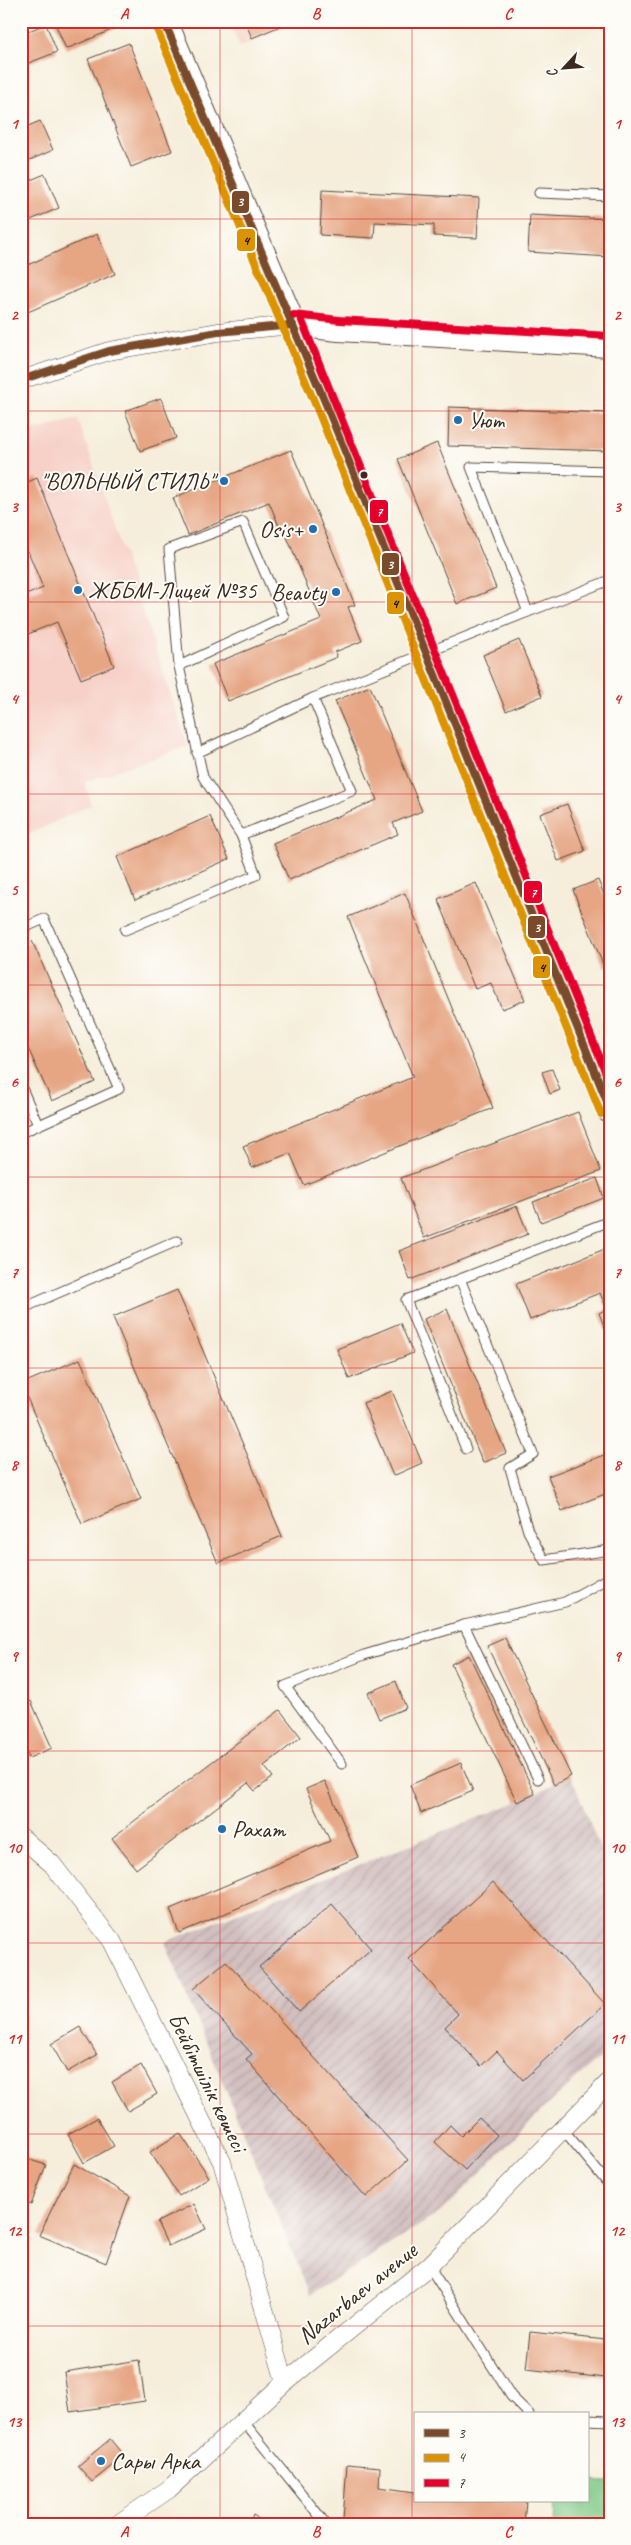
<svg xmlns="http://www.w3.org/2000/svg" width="631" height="2545" font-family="Caveat,sans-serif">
<defs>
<pattern id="industrial-furrows" width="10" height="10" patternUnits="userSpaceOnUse" patternTransform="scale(1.25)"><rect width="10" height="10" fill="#d2bfc0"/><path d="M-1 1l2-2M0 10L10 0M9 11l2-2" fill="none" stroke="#b5a4a5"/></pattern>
</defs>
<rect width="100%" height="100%" fill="#fdfcf7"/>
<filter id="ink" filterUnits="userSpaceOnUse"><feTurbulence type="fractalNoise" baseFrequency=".02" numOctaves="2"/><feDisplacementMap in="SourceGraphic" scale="10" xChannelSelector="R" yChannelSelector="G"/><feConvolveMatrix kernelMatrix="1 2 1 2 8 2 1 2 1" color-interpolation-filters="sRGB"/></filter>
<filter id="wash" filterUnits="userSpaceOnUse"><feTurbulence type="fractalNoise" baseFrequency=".0096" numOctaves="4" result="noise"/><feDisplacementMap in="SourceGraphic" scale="20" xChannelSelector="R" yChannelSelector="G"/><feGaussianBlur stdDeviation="1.12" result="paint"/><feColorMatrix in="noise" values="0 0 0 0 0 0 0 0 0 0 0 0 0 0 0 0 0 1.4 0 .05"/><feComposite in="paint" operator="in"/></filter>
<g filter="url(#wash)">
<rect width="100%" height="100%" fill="#f6eedb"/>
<g fill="#f7d1c8">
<polygon points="229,21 297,21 240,47"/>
<polygon points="78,419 188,746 85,782 91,805 21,838 21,434"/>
</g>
<polygon fill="url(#industrial-furrows)" points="571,1776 610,1873 610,1954 605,1960 610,1965 610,2049 545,2107 444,2210 310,2295 165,1942 517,1802"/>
<polygon fill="#7dc784" stroke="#5c7851" points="587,2481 610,2482 610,2524 554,2524 555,2501 587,2501"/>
<g id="blocks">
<g fill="#e6a583">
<polygon points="54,21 120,21 121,26 66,49"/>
<polygon points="245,21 292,21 252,38"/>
<polygon points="46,24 57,52 21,66 21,34"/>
<polygon points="129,43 172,151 131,167 88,59"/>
<polygon points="40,121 53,150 21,164 21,129"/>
<polygon points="45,174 59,208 21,224 21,184"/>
<polygon points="322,190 479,198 477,238 434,236 434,225 375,222 374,238 320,235"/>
<polygon points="530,215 610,219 610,257 528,252"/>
<polygon points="97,234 115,274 21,315 21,268"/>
<polygon points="161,398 176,438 140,451 125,411"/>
<polygon points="449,407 610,413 610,451 448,446"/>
<polygon points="437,443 496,588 457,604 398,459"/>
<polygon points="291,450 355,605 348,607 362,641 335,652 337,657 228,701 213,664 321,620 285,532 282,533 269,502 188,535 173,498"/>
<polygon points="37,478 114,666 81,679 57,622 21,637 21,597 43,588 21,534 21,485"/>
<polygon points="519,640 542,696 506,711 483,655"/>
<polygon points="370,686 422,811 393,823 398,834 289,880 273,843 377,800 335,701"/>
<polygon points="567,804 585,851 558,861 540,814"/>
<polygon points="210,816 229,859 135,900 117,857"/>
<polygon points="598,880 610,909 610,965 604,967 573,890"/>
<polygon points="476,883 525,1000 502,1009 491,983 475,989 438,899"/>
<polygon points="405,893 493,1108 304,1185 290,1153 252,1168 243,1146 413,1077 348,917"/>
<polygon points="32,941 95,1082 52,1101 21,1033 21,946"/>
<polygon points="552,1069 560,1090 550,1094 542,1072"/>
<polygon points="578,1112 601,1171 424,1238 401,1178"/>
<polygon points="597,1178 604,1198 541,1222 533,1202"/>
<polygon points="517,1206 528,1234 410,1280 399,1251"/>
<polygon points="610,1247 610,1341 599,1313 607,1309 600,1293 530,1320 516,1284"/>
<polygon points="177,1290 282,1536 218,1563 113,1317"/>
<polygon points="447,1309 506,1453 483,1463 424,1319"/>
<polygon points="400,1323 413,1353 349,1379 337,1349"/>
<polygon points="80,1359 141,1499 82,1524 21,1384"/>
<polygon points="392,1391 422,1463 393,1476 363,1403"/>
<polygon points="610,1453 610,1492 562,1511 548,1476"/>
<polygon points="505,1638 571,1776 554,1785 487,1646"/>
<polygon points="469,1655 535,1794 517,1802 451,1664"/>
<polygon points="396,1681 406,1708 379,1719 368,1693"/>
<polygon points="31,1701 52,1748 29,1758 21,1741 21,1705"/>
<polygon points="280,1710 301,1737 264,1766 273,1777 255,1791 248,1783 136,1869 112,1838"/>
<polygon points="461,1763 473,1791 421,1813 410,1785"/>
<polygon points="325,1781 358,1857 179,1933 170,1909 330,1841 306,1789"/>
<polygon points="493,1882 605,2004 523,2080 497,2051 481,2066 445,2027 458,2014 409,1959"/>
<polygon points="332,1904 371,1949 299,2012 259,1967"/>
<polygon points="226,1961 408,2160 366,2197 246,2059 252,2054 193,1989"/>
<polygon points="80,2027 97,2055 67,2072 51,2044"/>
<polygon points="141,2065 157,2094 128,2111 112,2082"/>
<polygon points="97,2118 114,2146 84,2163 68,2134"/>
<polygon points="479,2118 497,2135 465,2170 435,2142 450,2125 461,2136"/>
<polygon points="180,2133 209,2177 179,2196 150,2152"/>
<polygon points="21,2157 46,2165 31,2205 21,2201"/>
<polygon points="74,2164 130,2196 106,2263 39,2235"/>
<polygon points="194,2204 206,2229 168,2246 157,2222"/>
<polygon points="608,2321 610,2364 608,2363 606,2378 526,2369 530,2332 606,2340"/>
<polygon points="139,2360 145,2401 70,2412 64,2372"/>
<polygon points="110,2439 124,2456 92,2482 78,2466"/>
<polygon points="347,2464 380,2467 379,2487 415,2492 415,2501 526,2501 524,2524 499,2524 443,2518 442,2524 366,2524 343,2520"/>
<polygon points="253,2515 267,2524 247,2524"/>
</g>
</g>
</g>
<g filter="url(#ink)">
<use href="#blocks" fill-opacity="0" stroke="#57473a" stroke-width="1"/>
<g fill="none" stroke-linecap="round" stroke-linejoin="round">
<g stroke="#57473a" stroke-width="11">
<g id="service">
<polyline points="539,193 610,196"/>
<polyline points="528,612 610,580"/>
<polyline points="179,666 284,617 243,522 169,549 179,666 203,777 241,835 352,791 313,698 528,612 471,467 610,471"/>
<polyline points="197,753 313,698"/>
<polyline points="21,929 44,919 119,1089 21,1133"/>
<polyline points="125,930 256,875 241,835"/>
<polyline points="21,1086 38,1125"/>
<polyline points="460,1279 533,1454 510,1468 528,1531 544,1560 610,1550"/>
<polyline points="21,1309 177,1241"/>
<polyline points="466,1449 406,1300 610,1221"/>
<polyline points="464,1625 538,1779"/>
<polyline points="342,1764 285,1686 364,1655 464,1625 565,1602 610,1577"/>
<polyline points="562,2128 610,2186"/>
<polyline points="429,2266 511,2396 529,2414"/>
<polyline points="587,2420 610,2421"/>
<polyline points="243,2421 326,2524"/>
</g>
</g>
<g stroke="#57473a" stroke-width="19">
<g id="minor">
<polyline points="21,380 109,351 218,332 293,325"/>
<polyline points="21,1837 52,1864 112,1941 222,2162 285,2382"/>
<polyline points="118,2524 169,2489 285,2382 429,2266 610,2081"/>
</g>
</g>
<g stroke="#57473a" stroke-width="24">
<polyline id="tertiary" points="293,325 339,330 610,346"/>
</g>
<g stroke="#57473a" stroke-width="28">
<polyline id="secondary" points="164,21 325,402 610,1110"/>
</g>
<use href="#service" stroke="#fff" stroke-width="9"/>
<use href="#minor" stroke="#fff" stroke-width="18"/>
<use href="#tertiary" stroke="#fff" stroke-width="22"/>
<use href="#secondary" stroke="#fff" stroke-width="26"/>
<g stroke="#fdfcf7" stroke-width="11">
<g id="bus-1">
<polyline points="164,21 325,402 610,1109"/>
<polyline points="21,380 109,351 218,332 293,325"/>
</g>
</g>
<g stroke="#fdfcf7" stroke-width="11">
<polyline id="bus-2" points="155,25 316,406 601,1114"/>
</g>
<g stroke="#fdfcf7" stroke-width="11">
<g id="bus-3">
<polyline points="294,315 340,320 610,336"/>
<polyline points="302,321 610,1083"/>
</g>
</g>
<use href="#bus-1" stroke="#7a4b2a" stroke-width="8"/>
<use href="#bus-2" stroke="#db9304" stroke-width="8"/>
<use href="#bus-3" stroke="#e4002b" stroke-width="8"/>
</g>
</g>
<path fill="none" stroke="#d62828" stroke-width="1" stroke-opacity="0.55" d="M220,21V2524M412,21V2524M21,219H610M21,411H610M21,602H610M21,794H610M21,985H610M21,1177H610M21,1368H610M21,1560H610M21,1751H610M21,1943H610M21,2134H610M21,2326H610"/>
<g fill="#1f6fb2" stroke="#fdfcf7" stroke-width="2">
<circle cx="458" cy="420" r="5"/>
<circle cx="224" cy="481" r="5"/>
<circle cx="313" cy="529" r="5"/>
<circle cx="78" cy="590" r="5"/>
<circle cx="336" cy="592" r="5"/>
<circle cx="222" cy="1829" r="5"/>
<circle cx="101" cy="2461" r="5"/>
</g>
<circle fill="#3b2a1e" stroke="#fdfcf7" stroke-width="2" cx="364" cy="475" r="4.5"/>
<g text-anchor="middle" stroke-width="4" stroke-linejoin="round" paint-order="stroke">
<g font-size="24" fill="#3b2a1e" stroke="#fdfcf7" text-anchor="start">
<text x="468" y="428">Уют</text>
<text x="214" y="489" text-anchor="end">"ВОЛЬНЫЙ СТИЛЬ"</text>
<text x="303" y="537" text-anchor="end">Osis+</text>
<text x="88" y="598">ЖББМ-Лицей №35</text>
<text x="326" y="600" text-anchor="end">Beauty</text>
<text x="232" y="1837">Рахат</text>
<text x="111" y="2469">Сары Арка</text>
</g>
<g font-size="24" fill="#3b2a1e" stroke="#fdfcf7">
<text transform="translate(208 2082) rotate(64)" y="8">Бейбітшілік көшесі</text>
<text transform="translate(357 2293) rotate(-39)" y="8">Nazarbaev avenue</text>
</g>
</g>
<g stroke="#fdfcf7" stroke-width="2">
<rect x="231" y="190" width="19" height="24" rx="5" fill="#7a4b2a"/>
<rect x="236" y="228" width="20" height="24" rx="5" fill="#db9304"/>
<rect x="369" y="499" width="20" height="25" rx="5" fill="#e4002b"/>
<rect x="381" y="552" width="19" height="24" rx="5" fill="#7a4b2a"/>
<rect x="386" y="591" width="19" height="24" rx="5" fill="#db9304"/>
<rect x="523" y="880" width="20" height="24" rx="5" fill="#e4002b"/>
<rect x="527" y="915" width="19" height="24" rx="5" fill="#7a4b2a"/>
<rect x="532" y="955" width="19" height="24" rx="5" fill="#db9304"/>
</g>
<g font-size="14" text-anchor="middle" font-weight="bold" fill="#fff">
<text x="240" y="206">3</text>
<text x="379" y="516">7</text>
<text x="390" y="569">3</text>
<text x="533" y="897">7</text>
<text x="537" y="932">3</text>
</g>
<g font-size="14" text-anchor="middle" font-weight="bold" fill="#111">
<text x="246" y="245">4</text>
<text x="395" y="608">4</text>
<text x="542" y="972">4</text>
</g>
<rect width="631" height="2545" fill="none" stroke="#fdfcf7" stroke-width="55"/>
<rect x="414" y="2412" width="175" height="90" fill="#fdfcf7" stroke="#afa8a0"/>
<rect x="424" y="2429" width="25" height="8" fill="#7a4b2a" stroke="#afa8a0"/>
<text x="458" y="2438" font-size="15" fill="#3b2a1e">3</text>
<rect x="424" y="2454" width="25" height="8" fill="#db9304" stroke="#afa8a0"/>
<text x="458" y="2462" font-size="15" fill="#3b2a1e">4</text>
<rect x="424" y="2479" width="25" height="8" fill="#e4002b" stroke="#afa8a0"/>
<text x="458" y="2488" font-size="15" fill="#3b2a1e">7</text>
<g transform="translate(564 68) rotate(244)" stroke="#fdfcf7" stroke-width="4" paint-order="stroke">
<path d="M0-4L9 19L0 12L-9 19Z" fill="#3b2a1e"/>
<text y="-8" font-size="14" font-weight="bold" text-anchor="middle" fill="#3b2a1e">С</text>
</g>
<rect x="28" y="28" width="576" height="2490" fill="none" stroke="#d62828" stroke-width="2"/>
<g font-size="16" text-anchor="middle" font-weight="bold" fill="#d62828">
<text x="124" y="19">A</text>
<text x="316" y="19">B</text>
<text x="508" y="19">C</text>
<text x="14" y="129">1</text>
<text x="617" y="129">1</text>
<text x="14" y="320">2</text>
<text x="617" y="320">2</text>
<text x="14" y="512">3</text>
<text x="617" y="512">3</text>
<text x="14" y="704">4</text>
<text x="617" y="704">4</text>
<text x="14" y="895">5</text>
<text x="617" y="895">5</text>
<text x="14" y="1087">6</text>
<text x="617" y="1087">6</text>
<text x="14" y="1278">7</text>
<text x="617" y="1278">7</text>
<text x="14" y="1470">8</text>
<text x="617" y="1470">8</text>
<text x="14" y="1661">9</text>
<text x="617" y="1661">9</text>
<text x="14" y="1853">10</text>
<text x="617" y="1853">10</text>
<text x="14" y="2044">11</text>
<text x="617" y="2044">11</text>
<text x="14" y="2236">12</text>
<text x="617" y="2236">12</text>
<text x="14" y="2427">13</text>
<text x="617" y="2427">13</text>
<text x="124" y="2537">A</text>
<text x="316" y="2537">B</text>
<text x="508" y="2537">C</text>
</g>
</svg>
